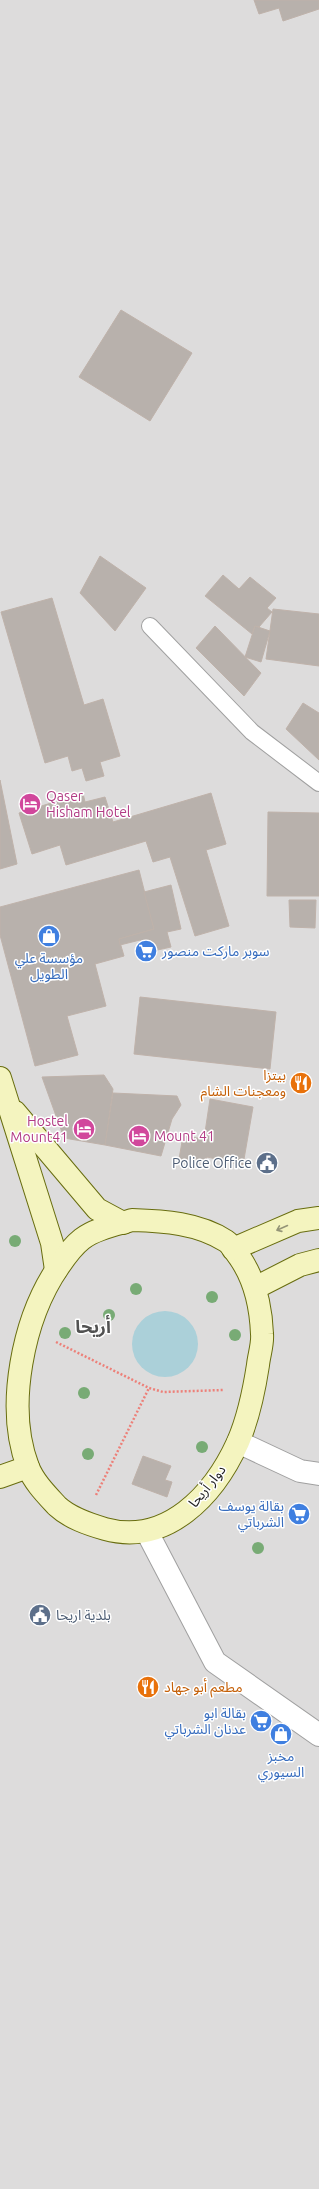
<svg xmlns="http://www.w3.org/2000/svg" width="319" height="2189" font-family="Ubuntu,'Noto Sans Arabic',sans-serif">
<rect width="100%" height="100%" fill="#efece6"/>
<rect fill="#dddcdc" x="0" y="0" width="319" height="2189"/>
<circle fill="#abd0d9" cx="165" cy="1344" r="33"/>
<g fill="#b8b1ac" stroke="#bfb2aa">
<polygon points="254,0 319,0 319,9 283,21 279,8 259,14"/>
<polygon points="121,310 192,353 150,421 79,377"/>
<polygon points="100,556 146,588 115,631 80,593"/>
<polygon points="223,575 239,589 250,577 276,598 267,608 272,612 259,627 255,626 252,634 205,596"/>
<polygon points="52,598 84,705 103,699 120,756 100,762 104,776 86,781 82,768 72,771 68,756 45,763 1,612"/>
<polygon points="273,609 319,614 319,666 266,659"/>
<polygon points="215,626 261,673 244,696 196,648"/>
<polygon points="255,626 270,631 261,662 245,657"/>
<polygon points="303,703 319,713 319,760 286,729"/>
<polygon points="0,780 17,864 0,869"/>
<polygon points="83,793 85,802 105,797 113,822 211,793 226,844 206,850 229,926 195,936 170,857 153,862 146,841 66,865 60,845 32,854 19,813"/>
<polygon points="268,812 319,813 319,896 267,896"/>
<polygon points="139,870 154,929 119,939 124,956 95,964 106,1006 67,1016 78,1055 35,1066 0,935 0,907"/>
<polygon points="171,885 181,929 167,932 171,947 144,953 140,940 120,945 119,939 154,929 144,892"/>
<polygon points="289,900 316,900 315,928 290,927"/>
<polygon points="140,997 276,1012 270,1069 134,1054"/>
<polygon points="104,1075 113,1089 105,1145 64,1138 42,1077"/>
<polygon points="113,1093 177,1096 181,1105 172,1119 161,1156 105,1145"/>
<polygon points="210,1099 253,1107 243,1165 207,1157 205,1163 179,1159 183,1136 204,1139"/>
<polygon points="143,1456 171,1466 165,1480 172,1482 167,1497 132,1484"/>
</g>
<g fill="none" stroke-linecap="round" stroke-linejoin="round">
<g stroke="#a0a0a0" stroke-width="18">
<polyline id="service" points="150,626 252,732 319,783"/>
</g>
<g stroke="#a0a0a0" stroke-width="24">
<polyline id="minor" points="238,1442 300,1471 319,1474"/>
</g>
<g stroke="#a0a0a0" stroke-width="24">
<polyline id="tertiary" points="147,1532 215,1662 319,1735"/>
</g>
<g stroke="#686d0f" stroke-width="24">
<g id="secondary">
<polyline points="0,1078 52,1243 56,1270"/>
<polyline points="15,1112 97,1209 123,1223"/>
<path d="M132,1220C164,1221 198,1223 226,1241C232,1245 236,1253 240,1258C255,1280 261,1308 262,1334C263,1344 259,1355 258,1365C254,1391 248,1419 238,1442C214,1495 167,1546 105,1529C88,1524 70,1518 57,1506C46,1494 34,1482 28,1467C5,1407 23,1318 59,1266C65,1257 73,1246 82,1239C95,1229 115,1225 132,1220Z"/>
<polyline points="233,1249 298,1221 319,1218"/>
<polyline points="255,1288 300,1265 319,1260"/>
<polyline points="0,1477 28,1467"/>
</g>
</g>
<g stroke="#ed8079" stroke-width="2.5" stroke-dasharray="2 2" stroke-linecap="butt">
<polyline points="56,1342 149,1388 163,1392 224,1390"/>
<polyline points="96,1495 149,1388"/>
</g>
<use href="#service" stroke="#fff" stroke-width="16"/>
<use href="#minor" stroke="#fff" stroke-width="22"/>
<use href="#tertiary" stroke="#fff" stroke-width="22"/>
<use href="#secondary" stroke="#f4f4bf" stroke-width="22"/>
</g>
<g fill="#78ab75">
<circle cx="15" cy="1241" r="6"/>
<circle cx="136" cy="1289" r="6"/>
<circle cx="212" cy="1297" r="6"/>
<circle cx="109" cy="1315" r="6"/>
<circle cx="65" cy="1333" r="6"/>
<circle cx="235" cy="1335" r="6"/>
<circle cx="84" cy="1393" r="6"/>
<circle cx="202" cy="1447" r="6"/>
<circle cx="88" cy="1454" r="6"/>
<circle cx="258" cy="1548" r="6"/>
</g>
<defs><path id="oneway-shaft" d="M-6 0H5M1.5-3L5.5 0L1.5 3" fill="none" stroke-width="1.6" stroke-linecap="round" stroke-linejoin="round"/></defs>
<use stroke="#949477" href="#oneway-shaft" transform="translate(282 1228) rotate(156)"/>
<defs>
<g id="hotel-disc" transform="scale(1.15)"><circle r="9.5" fill="#d1479c" stroke="#fff"/><path d="M-6-4.5h1.5V1H6V5H4.5V3h-9V5H-6ZM-4 0a1.8 1.8 0 1 1 3.6 0ZM.5 0V-2.5h3Q6-2.5 6 0Z" fill="#fff"/></g>
<g id="shop-disc" transform="scale(1.15)"><circle r="9.5" fill="#3f7fe0" stroke="#fff"/><path d="M-5-2.5h2.3a2.7 3.5 0 0 1 5.4 0H5L5.5 6h-11ZM-1.5-2.5h3a1.5 2.3 0 0 0-3 0Z" fill="#fff"/></g>
<g id="supermarket-disc" transform="scale(1.15)"><circle r="9.5" fill="#3f7fe0" stroke="#fff"/><path d="M-6-5.5h2.5l.6 2H6L4.5 2H-2.5L-4.4-4H-6ZM-1.5 3.2a1.3 1.3 0 1 0 .1 0ZM3 3.2a1.3 1.3 0 1 0 .1 0Z" fill="#fff"/></g>
<g id="restaurant-disc" transform="scale(1.15)"><circle r="9.5" fill="#e8710a" stroke="#fff"/><path d="M-5-6h1v4h1v-4h1v4h1v-4h1v5L-1.5 .5V6h-2V.5L-5-1ZM5-6V6H3V1.5H1.5Q1.5-4 5-6Z" fill="#fff"/></g>
<g id="civic-disc" transform="scale(1.15)"><circle r="9.5" fill="#5c6f8a" stroke="#fff"/><path d="M-.6-6.5H3V-4.5H.6V-3L4-1V1h2V6H-6V1h2V-1L-.6-3ZM-1.2 2.5V6h2.4V2.5Z" fill="#fff"/></g>
</defs>
<g fill-rule="evenodd">
<use href="#hotel-disc" x="30" y="804"/>
<use href="#shop-disc" x="49" y="936"/>
<use href="#supermarket-disc" x="146" y="951"/>
<use href="#restaurant-disc" x="301" y="1083"/>
<use href="#hotel-disc" x="84" y="1129"/>
<use href="#hotel-disc" x="139" y="1136"/>
<use href="#civic-disc" x="267" y="1163"/>
<use href="#supermarket-disc" x="299" y="1514"/>
<use href="#civic-disc" x="40" y="1615"/>
<use href="#restaurant-disc" x="148" y="1687"/>
<use href="#supermarket-disc" x="261" y="1721"/>
<use href="#shop-disc" x="281" y="1734"/>
</g>
<g text-anchor="middle" stroke-width="3" stroke-linejoin="round" paint-order="stroke">
<g font-size="14" fill="#b23c85" stroke="#fff" text-anchor="start">
<text x="46" y="801">Qaser<tspan x="46" dy="16">Hisham Hotel</tspan></text>
<text x="68" y="1126" text-anchor="end">Hostel<tspan x="68" dy="16">Mount41</tspan></text>
<text x="154" y="1141">Mount 41</text>
</g>
<g font-size="14" fill="#366cbe" stroke="#fff">
<text x="162" y="956" text-anchor="start">سوبر ماركت منصور</text>
<text x="49" y="963">مؤسسة علي<tspan x="49" dy="16">الطويل</tspan></text>
<text x="284" y="1511" text-anchor="end">بقالة يوسف<tspan x="284" dy="16">الشرباتي</tspan></text>
<text x="246" y="1718" text-anchor="end">بقالة ابو<tspan x="246" dy="16">عدنان الشرباتي</tspan></text>
<text x="281" y="1761">مخبز<tspan x="281" dy="16">السيوري</tspan></text>
</g>
<g font-size="14" fill="#c56008" stroke="#fff" text-anchor="end">
<text x="286" y="1080">بيتزا<tspan x="286" dy="16">ومعجنات الشام</tspan></text>
<text x="164" y="1692" text-anchor="start">مطعم أبو جهاد</text>
</g>
<g font-size="14" fill="#4e5e75" stroke="#fff" text-anchor="end">
<text x="252" y="1168">Police Office</text>
<text x="56" y="1620" text-anchor="start">بلدية اريحا</text>
</g>
<g font-size="14" fill="#1f1f1f" stroke="#fff">
<text transform="translate(207 1486) rotate(-51)" y="5">دوار أريحا</text>
</g>
<g font-size="18" font-weight="bold" fill="#525252" stroke="#fff">
<text x="93" y="1333">أريحا</text>
</g>
</g>
</svg>
